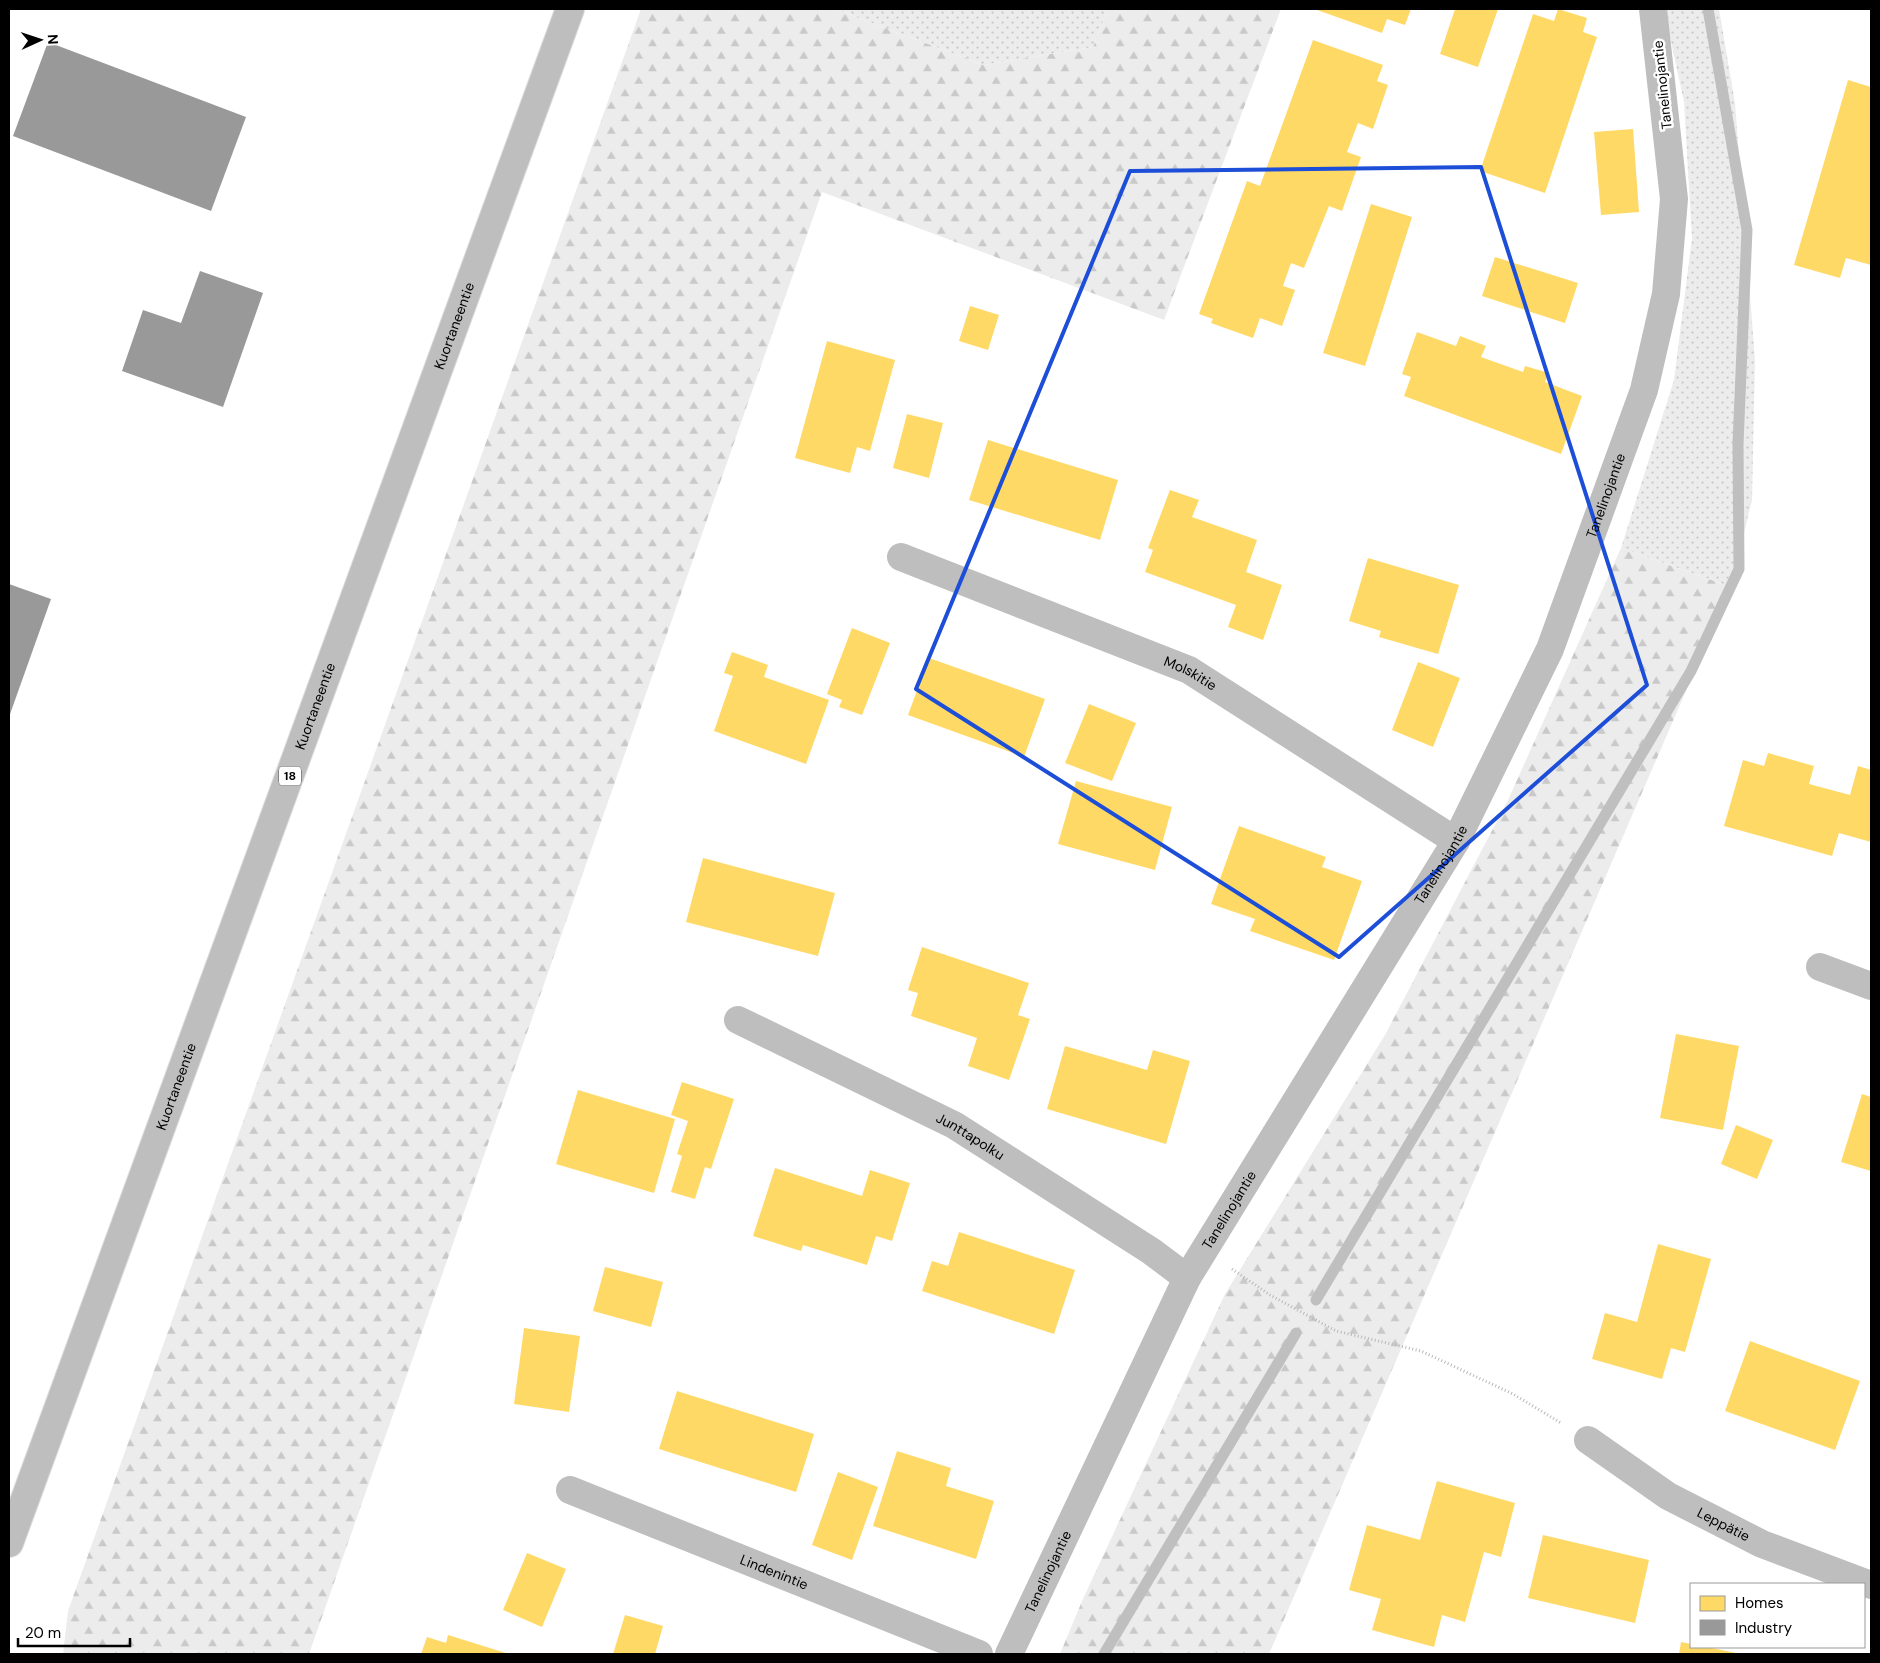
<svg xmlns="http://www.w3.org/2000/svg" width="1880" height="1663" font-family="'DM Sans',sans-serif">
<defs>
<pattern id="green-dots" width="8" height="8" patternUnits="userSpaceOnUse" patternTransform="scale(1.25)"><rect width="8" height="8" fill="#ececec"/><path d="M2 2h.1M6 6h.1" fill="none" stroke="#c9c9c9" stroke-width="1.8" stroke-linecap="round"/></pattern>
<pattern id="forest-firs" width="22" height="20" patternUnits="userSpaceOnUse" patternTransform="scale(1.25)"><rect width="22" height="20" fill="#ececec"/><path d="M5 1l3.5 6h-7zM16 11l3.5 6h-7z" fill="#c9c9c9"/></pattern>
</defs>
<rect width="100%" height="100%" fill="#fff"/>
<g fill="url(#green-dots)">
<polygon points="834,9 1108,9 1093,47 984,65"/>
<polygon points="1664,9 1719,9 1735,103 1755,360 1752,500 1731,587 1621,548 1674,380 1692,238 1684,102"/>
</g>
<g fill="url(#forest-firs)">
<polygon points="641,9 834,9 984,65 1093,47 1108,9 1281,9 1164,320 822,192 309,1654 63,1654 68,1611"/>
<polygon points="1621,548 1731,587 1269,1654 1060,1654 1082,1601 1225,1294 1385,1035 1509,798"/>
</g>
<g fill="#ffd966">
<polygon points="1318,9 1411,9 1405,25 1387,19 1382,33 1317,10"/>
<polygon points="1455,9 1498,9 1478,67 1440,54"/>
<polygon points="1558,9 1587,18 1583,32 1597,37 1545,193 1480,171 1533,14 1554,21"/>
<polygon points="1313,40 1383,65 1377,81 1388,85 1373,129 1358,123 1347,152 1361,157 1342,211 1329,206 1304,268 1291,263 1283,286 1295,290 1282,326 1260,318 1253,338 1211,323 1213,319 1199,314 1247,181 1260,186"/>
<polygon points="1848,80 1871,87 1871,265 1846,258 1840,278 1794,265"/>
<polygon points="1633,129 1639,212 1601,215 1594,132"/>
<polygon points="1371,204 1412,217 1365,366 1323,353"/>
<polygon points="1495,257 1578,283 1565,323 1482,296"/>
<polygon points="970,306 999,315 988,350 959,341"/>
<polygon points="1417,332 1456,346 1460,336 1486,346 1481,357 1523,372 1525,366 1549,373 1545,382 1582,396 1561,454 1404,396 1411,377 1402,374"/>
<polygon points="827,341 895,360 870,451 857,447 850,473 795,458"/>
<polygon points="907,414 943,423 929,478 893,468"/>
<polygon points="988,440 1118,480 1100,540 969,500"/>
<polygon points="1170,490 1199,500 1192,517 1257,540 1246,572 1282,585 1263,640 1228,627 1236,605 1145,572 1153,550 1148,548"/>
<polygon points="1368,558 1459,585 1438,654 1379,637 1381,631 1349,621"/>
<polygon points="852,628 890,643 862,715 839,707 842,700 827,694"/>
<polygon points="732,652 768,665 764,677 829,700 806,764 714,731 733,676 724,673"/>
<polygon points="929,658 1045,699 1024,757 908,715"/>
<polygon points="1418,662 1460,678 1433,747 1392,730"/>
<polygon points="1089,704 1136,723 1112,781 1065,763"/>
<polygon points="1768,753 1814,766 1809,784 1850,795 1858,766 1871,770 1871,842 1839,833 1832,856 1724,826 1743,760 1764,766"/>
<polygon points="1076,781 1172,807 1155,870 1058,844"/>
<polygon points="1239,826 1326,857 1322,867 1362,881 1334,960 1250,931 1255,919 1211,904"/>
<polygon points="703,858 835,893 818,956 686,922"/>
<polygon points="922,947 1029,983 1018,1015 1030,1019 1009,1080 968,1066 977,1038 911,1016 918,993 908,990"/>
<polygon points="1676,1034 1739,1046 1723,1130 1660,1118"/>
<polygon points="1065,1046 1147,1070 1153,1050 1190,1061 1166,1144 1047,1109"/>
<polygon points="682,1082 734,1099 711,1169 705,1167 695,1199 671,1192 682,1156 677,1154 688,1121 671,1115"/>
<polygon points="578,1090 675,1119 654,1193 556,1164"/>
<polygon points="1862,1094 1871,1097 1871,1171 1841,1162"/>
<polygon points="1736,1125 1773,1140 1757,1179 1721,1164"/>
<polygon points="775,1168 862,1196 870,1170 910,1183 892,1241 876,1236 867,1265 803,1245 801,1251 753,1236"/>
<polygon points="959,1232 1075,1270 1054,1334 922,1291 932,1261 948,1266"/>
<polygon points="1658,1244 1711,1259 1685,1352 1671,1348 1662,1379 1592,1359 1605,1313 1637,1322"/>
<polygon points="605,1267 663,1282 651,1327 593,1311"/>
<polygon points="524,1328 580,1336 569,1412 514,1404"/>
<polygon points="1750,1341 1860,1381 1835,1450 1725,1411"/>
<polygon points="677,1391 814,1434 796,1492 659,1449"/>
<polygon points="897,1451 951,1468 946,1486 994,1501 976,1559 873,1526"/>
<polygon points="838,1472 878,1487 852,1560 812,1545"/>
<polygon points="1437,1481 1515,1503 1501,1557 1484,1552 1465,1622 1442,1615 1434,1647 1372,1630 1381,1599 1349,1590 1367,1525 1420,1540"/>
<polygon points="1543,1535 1649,1560 1635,1623 1528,1598"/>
<polygon points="527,1553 566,1569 542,1627 503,1610"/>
<polygon points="625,1615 663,1626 655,1654 613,1654"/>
<polygon points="448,1635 509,1654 421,1654 427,1637 446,1643"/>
<polygon points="1681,1642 1691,1644 1691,1647 1707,1647 1741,1654 1679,1654"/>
</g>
<g fill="#999">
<polygon points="48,42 246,117 211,211 13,136"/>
<polygon points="200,271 263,293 223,407 122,371 143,310 181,323"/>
<polygon points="9,584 51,599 9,717"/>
</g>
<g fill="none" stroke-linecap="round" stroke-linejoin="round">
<g stroke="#bfbfbf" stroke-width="11">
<polyline points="1316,1300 1691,671 1739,569 1738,444 1747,230 1708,9"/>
<polyline points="1104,1654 1296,1333"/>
</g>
<g stroke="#dbdbdb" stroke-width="30">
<g id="highway">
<path id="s6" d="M9,1543L570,9"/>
</g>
</g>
<polyline stroke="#b9b9b9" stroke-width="3" stroke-dasharray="1 2.5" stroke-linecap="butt" points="1232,1269 1270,1295 1336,1331 1421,1351 1513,1394 1561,1423"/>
<g stroke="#bebebe" stroke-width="28">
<path id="s1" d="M901,557L1189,670L1456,841"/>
<polyline points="1820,967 1871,986"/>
<path id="s2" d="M738,1020L954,1125L1151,1251L1187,1278"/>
<path id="s3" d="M1588,1440L1668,1496L1762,1544L1871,1585"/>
<path id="s4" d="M570,1490L979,1654"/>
<path id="s5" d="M1009,1654L1187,1278L1456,841L1550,649L1644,390L1666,294L1674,199L1653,9"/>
</g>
<use href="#highway" stroke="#bebebe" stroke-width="28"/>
</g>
<path fill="none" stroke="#1d4ed8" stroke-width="4" stroke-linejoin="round" d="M1481,167L1647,685L1339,957L916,689L1130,171Z"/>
<g text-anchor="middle" stroke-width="5" stroke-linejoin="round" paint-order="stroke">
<rect fill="#fff" stroke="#4c4c4c" stroke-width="1" x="279" y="766.5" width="22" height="19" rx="4"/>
<g font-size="12" font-weight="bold" fill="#000">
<text x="290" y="780">18</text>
</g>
<g font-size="14" fill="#000" stroke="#fff">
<text transform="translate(1662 85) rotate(-96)" y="5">Tanelinojantie</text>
<text dy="5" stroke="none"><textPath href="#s6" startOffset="1296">Kuortaneentie</textPath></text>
<text dy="5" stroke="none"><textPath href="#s5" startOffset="1306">Tanelinojantie</textPath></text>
<text dy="5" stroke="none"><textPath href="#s1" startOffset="312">Molskitie</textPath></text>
<text dy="5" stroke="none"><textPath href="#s6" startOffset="891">Kuortaneentie</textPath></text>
<text dy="5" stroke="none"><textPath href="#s5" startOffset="901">Tanelinojantie</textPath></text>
<text dy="5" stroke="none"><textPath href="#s6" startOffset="486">Kuortaneentie</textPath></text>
<text dy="5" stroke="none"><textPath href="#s2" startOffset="260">Junttapolku</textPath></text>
<text dy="5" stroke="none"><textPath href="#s5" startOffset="496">Tanelinojantie</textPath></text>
<text dy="5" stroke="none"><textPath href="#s3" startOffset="160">Leppätie</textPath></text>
<text dy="5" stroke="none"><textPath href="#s5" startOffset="91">Tanelinojantie</textPath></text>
<text dy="5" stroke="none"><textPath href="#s4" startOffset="220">Lindenintie</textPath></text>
</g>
</g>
<rect width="1880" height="1663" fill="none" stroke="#000000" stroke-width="20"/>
<rect x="1690" y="1583" width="175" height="65" fill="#ffffff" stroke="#999999"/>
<rect x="1700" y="1596" width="25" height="15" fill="#ffd966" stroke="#999999"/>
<text x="1735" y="1608" font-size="15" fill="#000000">Homes</text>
<rect x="1700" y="1620" width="25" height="15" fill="#999999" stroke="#999999"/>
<text x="1735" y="1633" font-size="15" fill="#000000">Industry</text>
<g transform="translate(40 40) rotate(87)" stroke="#ffffff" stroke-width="4" paint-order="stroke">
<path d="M0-4L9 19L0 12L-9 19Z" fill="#000000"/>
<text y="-8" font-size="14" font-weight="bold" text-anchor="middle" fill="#000000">N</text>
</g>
<path d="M18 1638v8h112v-8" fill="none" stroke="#000000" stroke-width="2.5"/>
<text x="25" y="1638" font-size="15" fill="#000000" stroke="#ffffff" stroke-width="4" paint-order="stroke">20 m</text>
</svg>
